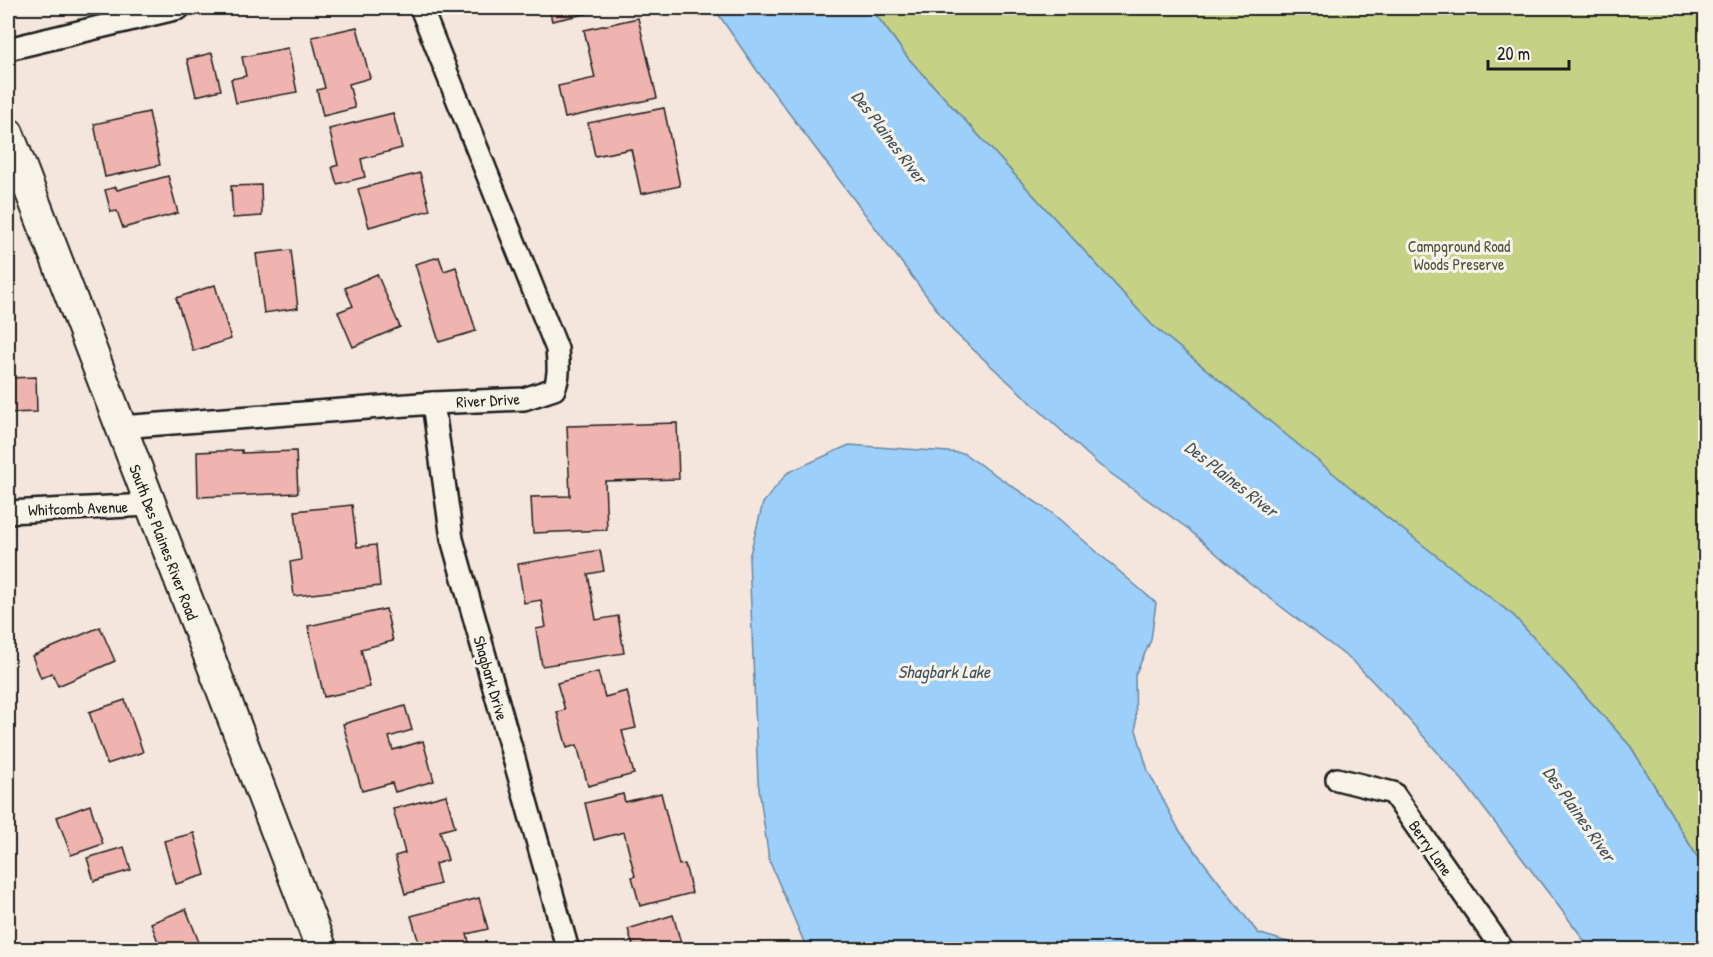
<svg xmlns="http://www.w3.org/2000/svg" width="1713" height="957" font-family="'Patrick Hand',sans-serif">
<rect width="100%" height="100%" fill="#f5e6dd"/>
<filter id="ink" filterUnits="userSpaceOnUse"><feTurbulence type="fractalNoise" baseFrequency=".0167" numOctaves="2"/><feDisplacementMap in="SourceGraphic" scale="12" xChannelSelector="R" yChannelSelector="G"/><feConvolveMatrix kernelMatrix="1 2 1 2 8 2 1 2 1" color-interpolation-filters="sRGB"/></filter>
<g filter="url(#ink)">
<polygon fill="#c5d285" stroke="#707750" stroke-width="1.5" points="871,8 1705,8 1705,870 1631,747 1514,616 1384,515 1152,325 908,58"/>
<g fill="#9ccffa" stroke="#6987a1" stroke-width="1.5">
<polygon points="714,8 871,8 908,58 1152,325 1384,515 1514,616 1631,747 1705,870 1705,949 1589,949 1579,933 1463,781 1401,711 1355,663 1250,583 1187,528 1099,465 953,331 758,72"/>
<polygon points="849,445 963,453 1052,513 1156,603 1151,640 1135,675 1136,730 1148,771 1179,830 1258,933 1297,945 1300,949 807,949 769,860 758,781 749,558 763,503 787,473"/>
</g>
<g fill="#efb4af" stroke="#1c1c1c" stroke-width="1.5">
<polygon points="549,8 602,8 603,10 552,21"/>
<polygon points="638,18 657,98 565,118 558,86 595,78 584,30"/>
<polygon points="357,27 370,78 349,84 355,108 323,116 317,90 325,88 312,37"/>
<polygon points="288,48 297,92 236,103 231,79 246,76 242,57"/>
<polygon points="212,53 221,90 196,96 187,59"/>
<polygon points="664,108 680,186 641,194 631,149 595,156 588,123"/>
<polygon points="149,112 160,165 105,177 94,124"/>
<polygon points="393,113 402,148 361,159 365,177 337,184 332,167 338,165 329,129"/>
<polygon points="420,173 430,210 369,227 358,189"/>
<polygon points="168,176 178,213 123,228 117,211 111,212 105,190 116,187 117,190"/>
<polygon points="261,185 262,216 233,218 231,186"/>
<polygon points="291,250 298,308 264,313 256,254"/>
<polygon points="439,257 444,271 456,267 476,331 439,342 415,264"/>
<polygon points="377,274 400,327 353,347 338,312 353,306 345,288"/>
<polygon points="215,285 231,339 193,351 176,298"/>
<polygon points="36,377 37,412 9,413 10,444 8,444 8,378"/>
<polygon points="677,423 679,479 605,481 607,530 533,533 531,497 570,496 567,426"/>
<polygon points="242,450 242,453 296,451 298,493 198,497 197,452"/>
<polygon points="352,505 357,547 376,545 380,586 294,596 290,562 301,560 295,511"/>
<polygon points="600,550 604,571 588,574 596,620 618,616 624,653 542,666 536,629 546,627 541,600 524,603 518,564"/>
<polygon points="386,609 393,641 361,649 370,687 324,697 308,626"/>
<polygon points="100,627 115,661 58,686 52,673 41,678 32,656"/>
<polygon points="598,672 605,697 627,691 636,728 622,731 634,774 588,786 577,745 567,748 557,712 565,710 557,683"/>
<polygon points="125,700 143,752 107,764 89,712"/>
<polygon points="405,706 412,730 389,737 393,750 423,741 434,781 395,792 392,783 362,791 343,724"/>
<polygon points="661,793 679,865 685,864 692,893 640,906 632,877 635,876 624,832 594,840 585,803 623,794 625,802"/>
<polygon points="446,795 455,827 440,831 448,860 435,864 440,884 405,894 395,856 405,853 393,809"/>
<polygon points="90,805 103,844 71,855 57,817"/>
<polygon points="194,833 205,875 176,884 164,841"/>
<polygon points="124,847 131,870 94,881 87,858"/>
<polygon points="479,898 488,929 467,934 471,950 421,950 411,916"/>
<polygon points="186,909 202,950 161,950 151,923"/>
<polygon points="673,915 683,950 634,950 628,929"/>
</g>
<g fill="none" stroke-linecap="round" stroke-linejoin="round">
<g stroke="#1c1c1c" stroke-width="26">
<g id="minor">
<polyline points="8,49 179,8"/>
<polyline points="433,403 452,539 568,950"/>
<path d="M121,427L433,403L524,399L554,389C560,376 558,363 557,349L421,8"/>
<polyline points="8,512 149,505"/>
<polyline points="1337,779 1393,793 1503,950"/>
</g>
</g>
<g stroke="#1c1c1c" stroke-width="34">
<path id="secondary" d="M8,133C113,405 216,678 322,950"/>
</g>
<use href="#minor" stroke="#f7f3e8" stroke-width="21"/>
<use href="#secondary" stroke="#f7f3e8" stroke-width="30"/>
</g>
</g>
<g text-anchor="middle" stroke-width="6" stroke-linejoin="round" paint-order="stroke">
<g font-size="16" fill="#4f533c" stroke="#f7f3e8">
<text x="1459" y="252">Campground Road<tspan x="1459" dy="18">Woods Preserve</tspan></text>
</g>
<g font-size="16" fill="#1c1c1c" stroke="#f7f3e8">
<text transform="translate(488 400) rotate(-3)" y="6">River Drive</text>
<text transform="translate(78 508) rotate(-2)" y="6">Whitcomb Avenue</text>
<text transform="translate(164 542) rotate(69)" y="6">South Des Plaines River Road</text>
<text transform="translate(491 678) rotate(74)" y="6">Shagbark Drive</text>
<text transform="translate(1431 848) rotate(55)" y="6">Berry Lane</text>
</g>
<g font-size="18" font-style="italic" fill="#42525f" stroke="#f7f3e8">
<text transform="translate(889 137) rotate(53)" y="6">Des Plaines River</text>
<text transform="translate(1231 479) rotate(38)" y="6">Des Plaines River</text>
<text x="944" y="678">Shagbark Lake</text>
<text transform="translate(1579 814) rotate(55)" y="6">Des Plaines River</text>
</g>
</g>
<rect width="1713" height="957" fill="none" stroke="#f7f3e8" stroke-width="30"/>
<rect x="15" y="15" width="1683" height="927" fill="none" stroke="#1c1c1c" stroke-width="2" filter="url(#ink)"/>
<path d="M1488 60v9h81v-9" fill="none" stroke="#1c1c1c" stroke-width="3"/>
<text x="1497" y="60" font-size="18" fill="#1c1c1c" stroke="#f7f3e8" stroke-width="4.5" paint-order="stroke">20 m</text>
</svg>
